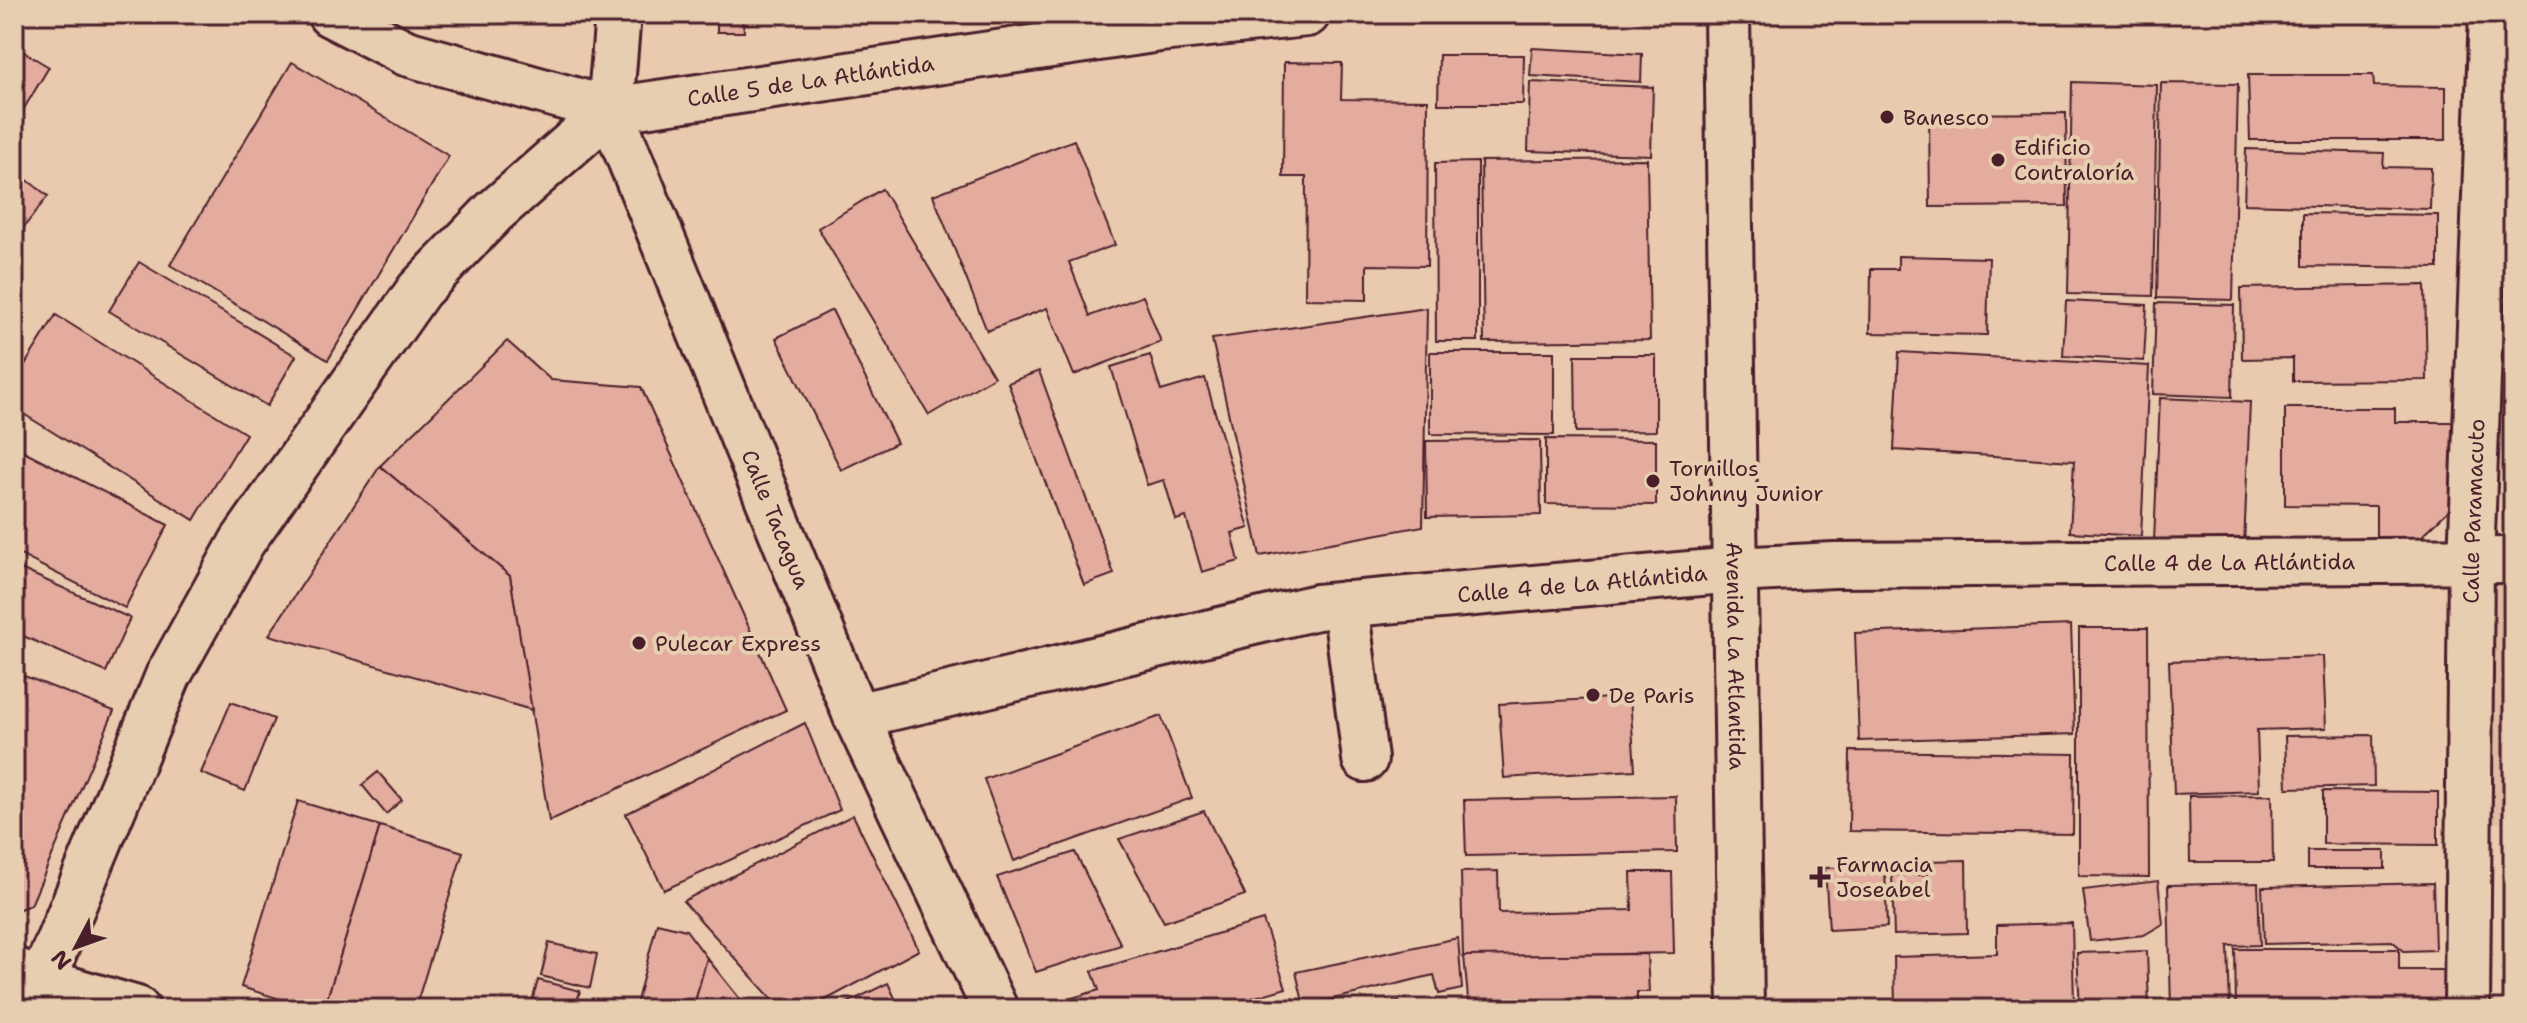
<svg xmlns="http://www.w3.org/2000/svg" width="2527" height="1023" font-family="'Shantell Sans',sans-serif">
<rect width="100%" height="100%" fill="#eacaae"/>
<filter id="ink" filterUnits="userSpaceOnUse"><feTurbulence type="fractalNoise" baseFrequency=".0125" numOctaves="2"/><feDisplacementMap in="SourceGraphic" scale="16" xChannelSelector="R" yChannelSelector="G"/><feConvolveMatrix kernelMatrix="1 2 1 2 8 2 1 2 1" color-interpolation-filters="sRGB"/></filter>
<g filter="url(#ink)">
<polygon fill="#e2bba4" points="2471,576 2513,577 2513,823 2469,822"/>
<g fill="#e4ac9e" stroke="#4a1f2b" stroke-width="2">
<polygon points="717,14 857,14 857,17 743,17 744,32 717,32"/>
<polygon points="14,46 49,67 14,125"/>
<polygon points="1532,48 1642,54 1641,82 1530,76"/>
<polygon points="1439,55 1524,55 1523,104 1438,104"/>
<polygon points="292,62 449,156 328,360 170,265"/>
<polygon points="1284,62 1342,63 1341,99 1428,100 1427,266 1367,265 1367,300 1305,299 1306,177 1283,177"/>
<polygon points="2248,75 2373,75 2374,86 2446,87 2446,140 2250,140"/>
<polygon points="1530,82 1653,87 1651,155 1528,151"/>
<polygon points="2072,82 2157,85 2153,296 2068,294"/>
<polygon points="2161,83 2238,84 2233,300 2157,298"/>
<polygon points="2066,113 2067,206 1930,207 1929,114"/>
<polygon points="1074,140 1115,245 1069,262 1090,316 1143,296 1161,342 1074,375 1047,308 987,331 933,195"/>
<polygon points="2246,149 2384,153 2383,167 2431,168 2430,209 2244,204"/>
<polygon points="1647,159 1650,340 1484,342 1481,161"/>
<polygon points="1478,162 1478,341 1436,341 1435,163"/>
<polygon points="22,176 48,196 14,240 14,187"/>
<polygon points="882,189 994,377 929,415 818,228"/>
<polygon points="2303,213 2438,215 2438,268 2303,266"/>
<polygon points="1898,256 1989,258 1987,335 1870,333 1871,269 1898,269"/>
<polygon points="139,262 296,356 267,406 109,311"/>
<polygon points="2425,285 2427,380 2293,381 2293,358 2242,359 2241,288"/>
<polygon points="2066,301 2147,305 2144,361 2063,356"/>
<polygon points="2156,303 2234,305 2232,397 2153,394"/>
<polygon points="1427,308 1423,526 1260,556 1212,339"/>
<polygon points="832,310 897,443 841,470 776,338"/>
<polygon points="56,315 246,434 194,520 14,408 14,382"/>
<polygon points="507,341 551,380 641,387 786,710 549,821 510,576 380,466"/>
<polygon points="1430,352 1554,352 1554,435 1430,434"/>
<polygon points="1899,352 2149,366 2141,536 2070,532 2074,461 1894,450"/>
<polygon points="1150,355 1161,391 1205,378 1249,528 1232,533 1239,561 1202,572 1186,517 1176,520 1164,480 1147,485 1111,367"/>
<polygon points="1575,355 1656,355 1656,431 1576,432"/>
<polygon points="1039,371 1114,574 1084,585 1008,383"/>
<polygon points="2160,398 2250,402 2244,546 2154,542"/>
<polygon points="2285,408 2395,408 2395,422 2455,422 2455,504 2420,538 2376,539 2376,506 2285,505"/>
<polygon points="1546,439 1656,440 1656,505 1546,504"/>
<polygon points="1540,440 1541,515 1427,517 1426,441"/>
<polygon points="14,446 168,525 125,608 14,552"/>
<polygon points="380,466 510,576 532,710 269,635"/>
<polygon points="14,566 130,618 106,672 14,632"/>
<polygon points="2071,625 2075,734 1859,741 1855,633"/>
<polygon points="2079,628 2148,628 2149,877 2079,876"/>
<polygon points="2323,656 2326,728 2257,730 2259,791 2174,794 2169,661"/>
<polygon points="14,672 114,711 31,905 14,911"/>
<polygon points="1630,697 1635,770 1504,778 1499,704"/>
<polygon points="231,702 274,719 245,791 201,773"/>
<polygon points="1161,716 1192,798 1014,861 984,779"/>
<polygon points="805,723 840,810 664,890 626,814"/>
<polygon points="2373,735 2374,786 2287,788 2285,736"/>
<polygon points="1850,751 2074,754 2073,834 1849,831"/>
<polygon points="378,772 402,800 386,814 362,785"/>
<polygon points="2323,791 2438,792 2438,845 2323,844"/>
<polygon points="2272,795 2273,862 2190,862 2189,796"/>
<polygon points="1676,796 1677,852 1466,856 1464,800"/>
<polygon points="298,801 380,826 324,1009 313,1009 241,987"/>
<polygon points="1204,811 1245,895 1164,922 1119,839"/>
<polygon points="853,815 919,950 809,1009 781,1009 683,901"/>
<polygon points="380,826 463,852 415,1009 324,1009"/>
<rect x="2308" y="851" width="77" height="18"/>
<polygon points="1075,852 1121,945 1036,972 997,877"/>
<polygon points="1966,860 1967,933 1894,935 1892,875 1927,875 1926,861"/>
<polygon points="1885,866 1887,927 1829,930 1825,868"/>
<polygon points="1498,871 1499,913 1632,910 1631,872 1672,872 1674,953 1463,957 1461,872"/>
<polygon points="2158,881 2163,924 2144,935 2090,941 2083,890"/>
<polygon points="2258,883 2260,945 2228,946 2230,1009 2171,1009 2168,885"/>
<polygon points="2433,883 2435,950 2404,951 2392,941 2264,944 2262,887"/>
<polygon points="1263,920 1286,988 1214,1009 1054,1009 1052,1004 1099,990 1092,971"/>
<polygon points="657,923 686,930 707,958 693,1009 635,1009"/>
<polygon points="2072,923 2074,1004 1895,1008 1894,957 1997,954 1997,925"/>
<polygon points="1458,938 1462,989 1439,994 1434,975 1304,1006 1296,972"/>
<polygon points="549,943 597,954 590,988 541,976"/>
<polygon points="2235,949 2399,949 2399,970 2448,970 2448,1009 2236,1009"/>
<polygon points="2147,951 2149,1009 2080,1009 2077,953"/>
<polygon points="1647,954 1649,992 1637,992 1637,1009 1469,1009 1464,956"/>
<polygon points="707,958 748,1009 693,1009"/>
<polygon points="538,980 580,991 575,1009 530,1009"/>
<polygon points="888,983 900,1009 845,1009 843,1005"/>
<polygon points="1292,998 1295,1009 1254,1009"/>
<polygon points="1399,1001 1402,1009 1369,1009"/>
</g>
<g fill="none" stroke-linecap="round" stroke-linejoin="round">
<g stroke="#4a1f2b" stroke-width="50">
<g id="minor">
<path id="s1" d="M330,14L406,53L610,110L1160,29L1307,14"/>
<path id="s2" d="M618,14L610,110L856,716L995,1009"/>
<path id="s3" d="M1727,14L1741,1009"/>
<polyline points="1345,604 1365,759"/>
<path id="s4" d="M856,716L1317,607L1735,570L1834,565L2513,560"/>
<polyline points="14,970 42,981 137,1009"/>
<polyline points="27,1009 42,981 168,676 242,542 419,290 494,212 610,110"/>
<path id="s5" d="M2467,1009L2471,560L2492,14"/>
</g>
</g>
<use href="#minor" stroke="#e8ceb0" stroke-width="44"/>
</g>
</g>
<g fill="#4a1f2b" stroke="#e8ceb0" stroke-width="3">
<circle cx="1887" cy="117" r="8"/>
<circle cx="1998" cy="160" r="8"/>
<circle cx="1653" cy="481" r="8"/>
<circle cx="639" cy="643" r="8"/>
<circle cx="1593" cy="695" r="8"/>
<path d="M1816 865h8v8h8v8h-8v8h-8v-8h-8v-8h8z"/>
</g>
<g text-anchor="middle" stroke-width="8" stroke-linejoin="round" paint-order="stroke">
<g font-size="22" fill="#4a1f2b" stroke="#e8ceb0">
<text dy="8" stroke="none"><textPath href="#s1" startOffset="500">Calle 5 de La Atlántida</textPath></text>
<text dy="8" stroke="none"><textPath href="#s5" startOffset="498">Calle Paramacuto</textPath></text>
<text dy="8" stroke="none"><textPath href="#s2" startOffset="538">Calle Tacagua</textPath></text>
<text dy="8" stroke="none"><textPath href="#s4" startOffset="1388">Calle 4 de La Atlántida</textPath></text>
<text dy="8" stroke="none"><textPath href="#s4" startOffset="740">Calle 4 de La Atlántida</textPath></text>
<text dy="8" stroke="none"><textPath href="#s3" startOffset="642">Avenida La Atlantida</textPath></text>
</g>
<g font-size="22" fill="#4a1f2b" stroke="#e8ceb0" text-anchor="start">
<text x="1903" y="125">Banesco</text>
<text x="2014" y="155">Edificio<tspan x="2014" dy="25">Contraloría</tspan></text>
<text x="1669" y="476">Tornillos<tspan x="1669" dy="25">Johnny Junior</tspan></text>
<text x="655" y="651">Pulecar Express</text>
<text x="1609" y="703">De Paris</text>
<text x="1836" y="872">Farmacia<tspan x="1836" dy="25">Joseabel</tspan></text>
</g>
</g>
<rect width="2527" height="1023" fill="none" stroke="#e8ceb0" stroke-width="48"/>
<rect x="24" y="24" width="2479" height="975" fill="none" stroke="#4a1f2b" stroke-width="3" filter="url(#ink)"/>
<g transform="translate(76 947) rotate(229)" stroke="#e8ceb0" stroke-width="6" paint-order="stroke">
<path d="M0-6L14 30L0 20L-14 30Z" fill="#4a1f2b"/>
<text y="-12" font-size="22" font-weight="bold" text-anchor="middle" fill="#4a1f2b">N</text>
</g>
</svg>
